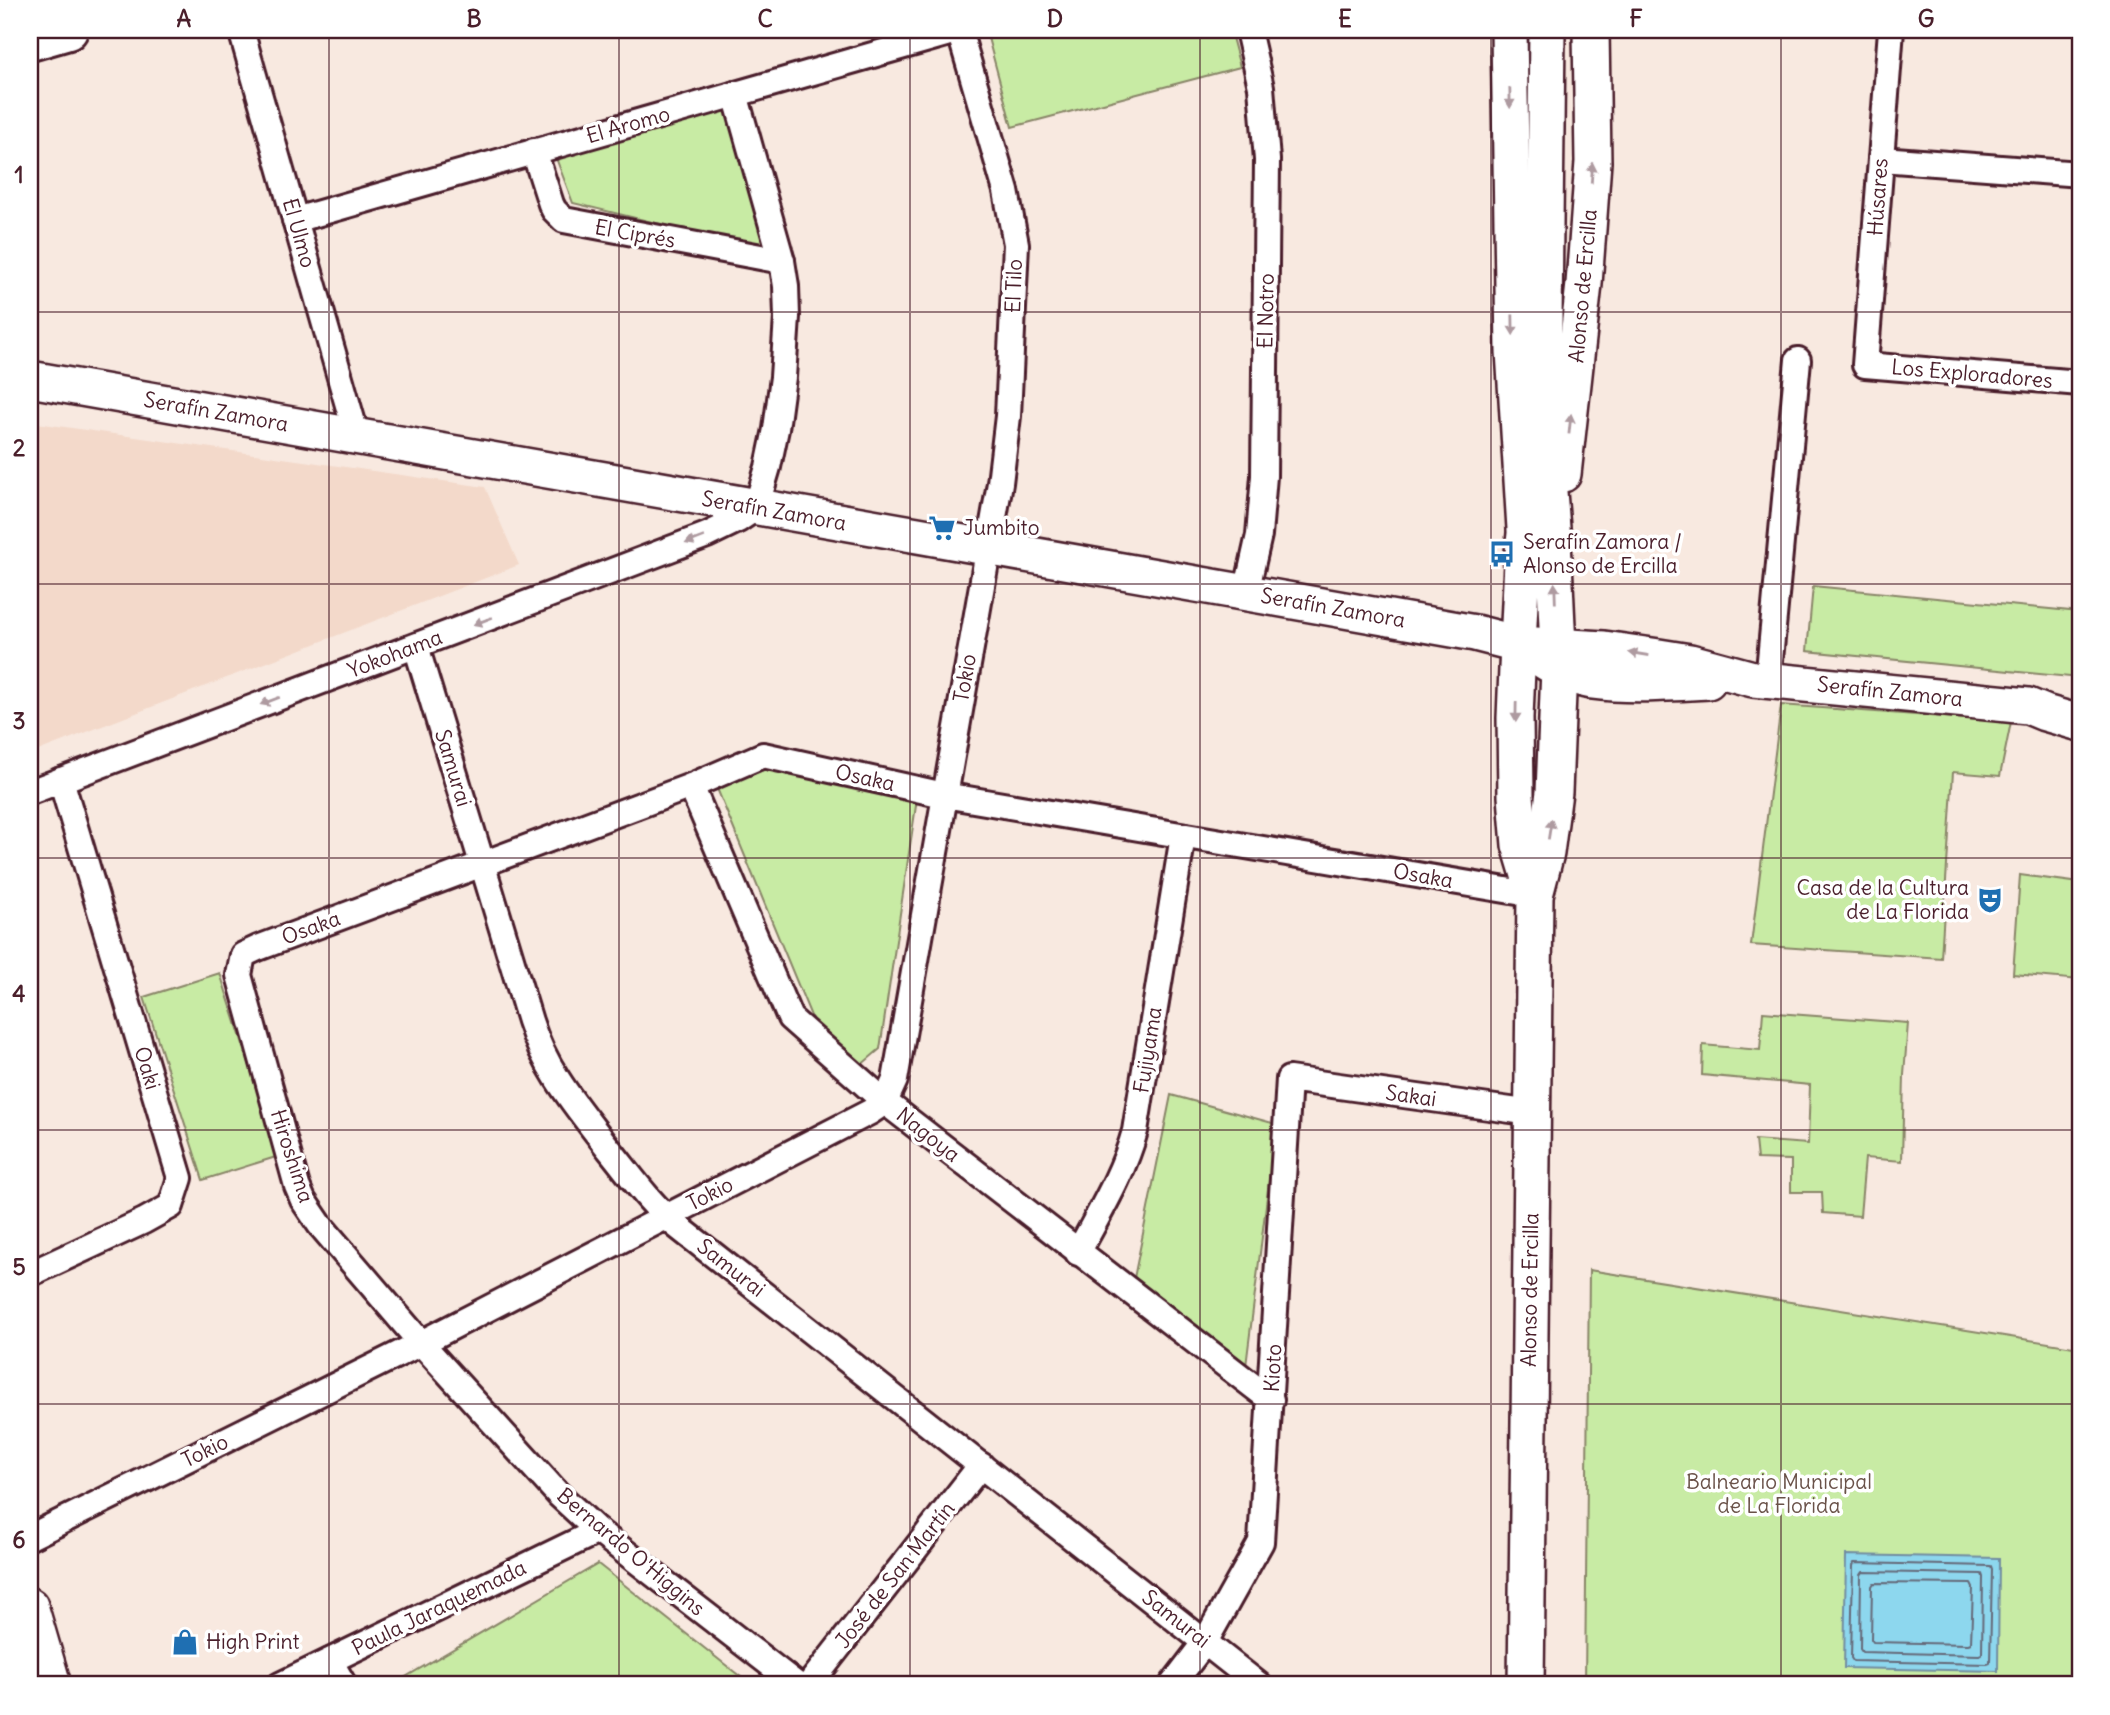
<svg xmlns="http://www.w3.org/2000/svg" width="2110" height="1715" font-family="Delius,sans-serif">
<rect width="100%" height="100%" fill="#f8e9e0"/>
<filter id="ink" filterUnits="userSpaceOnUse"><feTurbulence type="fractalNoise" baseFrequency=".0143" numOctaves="2"/><feDisplacementMap in="SourceGraphic" scale="14" xChannelSelector="R" yChannelSelector="G"/><feConvolveMatrix kernelMatrix="1 2 1 2 8 2 1 2 1" color-interpolation-filters="sRGB"/></filter>
<g filter="url(#ink)">
<polygon fill="#f3d9ca" points="30,422 485,487 519,565 30,754"/>
<g fill="#c8eba4" stroke="#898568" stroke-width="2">
<polygon points="1004,30 1230,30 1240,67 1012,127 987,34"/>
<polygon points="731,109 769,241 760,248 573,203 556,158"/>
<polygon points="1813,586 2080,612 2080,678 1807,651"/>
<polygon points="1781,705 2011,722 2000,776 1953,772 1941,958 1751,945"/>
<polygon points="763,769 918,792 880,1049 860,1066 813,1021 716,786"/>
<polygon points="2020,875 2080,883 2080,980 2013,974"/>
<polygon points="220,973 279,1156 203,1180 144,997"/>
<polygon points="1763,1012 1908,1023 1904,1075 1902,1161 1865,1158 1860,1216 1823,1213 1822,1192 1791,1192 1791,1160 1757,1159 1755,1140 1808,1144 1810,1085 1702,1075 1703,1045 1760,1050"/>
<polygon points="1171,1095 1276,1124 1245,1374 1133,1283"/>
<polygon points="1589,1270 2080,1348 2080,1685 1585,1685"/>
<polygon points="598,1564 751,1685 392,1685"/>
</g>
<polygon fill="#8dd7ee" stroke="#728da0" stroke-width="2" points="1846,1555 1999,1558 1998,1671 1844,1668"/>
<g fill="none" stroke-linecap="round" stroke-linejoin="round">
<g stroke="#656979" stroke-width="2">
<polygon points="1854,1563 1991,1566 1992,1569 1990,1663 1987,1664 1853,1661 1851,1658 1853,1566"/>
<polygon points="1863,1572 1982,1574 1983,1577 1982,1654 1979,1655 1862,1652 1860,1649 1861,1575"/>
<polygon points="1874,1583 1971,1584 1973,1588 1971,1643 1968,1644 1873,1642 1871,1639 1872,1586"/>
</g>
<g stroke="#4a1f2b" stroke-width="30">
<g id="street">
<polyline points="241,30 357,437"/>
<polyline points="1891,30 1865,365 2080,383"/>
<polyline points="534,151 551,204 554,210 564,220 782,261"/>
<polyline points="1881,159 2080,174"/>
<polyline points="295,220 960,30"/>
<polyline points="1246,593 1259,535 1264,476 1267,160 1261,87 1248,30"/>
<path d="M416,646L530,1021C546,1072 577,1107 609,1149C631,1176 650,1204 677,1226L1259,1685"/>
<polyline points="1768,681 1798,360"/>
<polyline points="691,786 790,1018 885,1102 1271,1400"/>
<polyline points="30,792 707,535 738,520 756,508 768,467 776,429 783,377 787,317 786,286 782,261 735,94"/>
<path d="M1078,1253C1099,1213 1123,1175 1135,1131L1183,836"/>
<polyline points="30,1274 144,1221 171,1206 180,1178 61,780"/>
<polyline points="30,1537 421,1343 870,1112 885,1102 895,1080 1000,483 1008,416 1016,244 1006,191 959,30"/>
<polyline points="330,1661 344,1685"/>
<polyline points="280,1685 598,1531"/>
<polyline points="797,1685 598,1531 559,1495 421,1343 320,1225 303,1200 297,1186 239,975 243,955 258,948 691,786 763,755 944,795 1535,895"/>
<polyline points="809,1685 981,1465"/>
<polyline points="1172,1685 1205,1642 1261,1542 1289,1079 1532,1113"/>
</g>
</g>
<g stroke="#4a1f2b" stroke-width="40">
<g id="secondary">
<polyline points="1509,30 1514,351 1525,529"/>
<polyline points="30,379 1475,633 1518,644 1604,649 1659,657 1690,662 1753,679 2028,706 2045,713 2080,723"/>
<polyline points="1563,474 1584,284 1593,162 1591,30"/>
<polyline points="1528,506 1522,562 1518,644 1515,718 1516,796 1520,845 1535,895"/>
<path d="M1541,659C1556,669 1574,678 1592,681C1628,686 1671,683 1708,681"/>
<polyline points="30,1606 53,1685"/>
<polyline points="1526,1685 1535,895 1546,853 1554,792 1559,669 1553,540 1543,420 1547,30"/>
</g>
</g>
<g stroke="#4a1f2b" stroke-width="44">
<polyline id="primary" points="30,41 68,30"/>
</g>
<use href="#street" stroke="#fff" stroke-width="24"/>
<use href="#secondary" stroke="#fff" stroke-width="35"/>
<use href="#primary" stroke="#fff" stroke-width="38"/>
</g>
<defs><path id="oneway-solid" d="M-6-.8H1V-3.2L6.5 0L1 3.2V.8H-6Z" transform="scale(1.75)"/></defs>
<g fill="#ae9aa0">
<use href="#oneway-solid" transform="translate(1510 98) rotate(89)"/>
<use href="#oneway-solid" transform="translate(1592 173) rotate(-86)"/>
<use href="#oneway-solid" transform="translate(1513 325) rotate(89)"/>
<use href="#oneway-solid" transform="translate(1570 424) rotate(-84)"/>
<use href="#oneway-solid" transform="translate(695 540) rotate(159)"/>
<use href="#oneway-solid" transform="translate(1555 593) rotate(-92)"/>
<use href="#oneway-solid" transform="translate(483 621) rotate(159)"/>
<use href="#oneway-solid" transform="translate(1639 654) rotate(-171)"/>
<use href="#oneway-solid" transform="translate(270 701) rotate(159)"/>
<use href="#oneway-solid" transform="translate(1516 712) rotate(91)"/>
<use href="#oneway-solid" transform="translate(1550 829) rotate(-81)"/>
</g>
</g>
<path fill="none" stroke="#4a1f2b" stroke-width="2" stroke-opacity="0.55" d="M329,30V1685M619,30V1685M910,30V1685M1200,30V1685M1491,30V1685M1781,30V1685M30,312H2080M30,584H2080M30,858H2080M30,1130H2080M30,1404H2080"/>
<defs>
<g id="supermarket-bare" transform="scale(2.1)"><path d="M-6-5.5h2.5l.6 2H6L4.5 2H-2.5L-4.4-4H-6ZM-1.5 3.2a1.3 1.3 0 1 0 .1 0ZM3 3.2a1.3 1.3 0 1 0 .1 0Z" fill="#1f6fb2" stroke="#fff" stroke-width="2.5" paint-order="stroke"/></g>
<g id="bus-bare" transform="scale(2.1)"><path d="M-5-6H5V4H4V6H2V4H-2V6H-4V4H-5ZM-3.5-4V0h7V-4ZM-3.5 1.2v1.5H-2V1.2ZM2 1.2v1.5H3.5V1.2Z" fill="#1f6fb2" stroke="#fff" stroke-width="2.5" paint-order="stroke"/></g>
<g id="theatre-bare" transform="scale(2.1)"><path d="M-5-5.5Q0-4 5-5.5V0Q5 5 0 6Q-5 5-5 0ZM-3.3-2.5H-1v1.5H-3.3ZM1-2.5H3.3v1.5H1ZM-2.8 1Q0 5.5 2.8 1Z" fill="#1f6fb2" stroke="#fff" stroke-width="2.5" paint-order="stroke"/></g>
<g id="shop-bare" transform="scale(2.1)"><path d="M-5-2.5h2.3a2.7 3.5 0 0 1 5.4 0H5L5.5 6h-11ZM-1.5-2.5h3a1.5 2.3 0 0 0-3 0Z" fill="#1f6fb2" stroke="#fff" stroke-width="2.5" paint-order="stroke"/></g>
</defs>
<g fill-rule="evenodd">
<use href="#supermarket-bare" x="942" y="528"/>
<use href="#bus-bare" x="1502" y="554"/>
<use href="#theatre-bare" x="1990" y="900"/>
<use href="#shop-bare" x="185" y="1642"/>
</g>
<g text-anchor="middle" stroke-width="7" stroke-linejoin="round" paint-order="stroke">
<g font-size="21" fill="#4a1f2b" stroke="#fff">
<text transform="translate(628 125) rotate(-16)" y="7">El Aromo</text>
<text transform="translate(1878 197) rotate(-86)" y="7">Húsares</text>
<text transform="translate(299 233) rotate(74)" y="7">El Ulmo</text>
<text transform="translate(635 234) rotate(10)" y="7">El Ciprés</text>
<text transform="translate(1014 286) rotate(-88)" y="7">El Tilo</text>
<text transform="translate(1583 286) rotate(-85)" y="7">Alonso de Ercilla</text>
<text transform="translate(1266 311) rotate(-89)" y="7">El Notro</text>
<text transform="translate(1972 374) rotate(5)" y="7">Los Exploradores</text>
<text transform="translate(216 412) rotate(10)" y="7">Serafín Zamora</text>
<text transform="translate(774 511) rotate(10)" y="7">Serafín Zamora</text>
<text transform="translate(1333 608) rotate(10)" y="7">Serafín Zamora</text>
<text transform="translate(395 654) rotate(-21)" y="7">Yokohama</text>
<text transform="translate(965 678) rotate(-80)" y="7">Tokio</text>
<text transform="translate(1890 692) rotate(6)" y="7">Serafín Zamora</text>
<text transform="translate(453 768) rotate(73)" y="7">Samurai</text>
<text transform="translate(865 778) rotate(12)" y="7">Osaka</text>
<text transform="translate(1423 876) rotate(10)" y="7">Osaka</text>
<text transform="translate(311 928) rotate(-20)" y="7">Osaka</text>
<text transform="translate(1148 1050) rotate(-81)" y="7">Fujiyama</text>
<text transform="translate(147 1068) rotate(73)" y="7">Oaki</text>
<text transform="translate(1411 1096) rotate(8)" y="7">Sakai</text>
<text transform="translate(928 1135) rotate(38)" y="7">Nagoya</text>
<text transform="translate(292 1156) rotate(72)" y="7">Hiroshima</text>
<text transform="translate(710 1194) rotate(-27)" y="7">Tokio</text>
<text transform="translate(731 1268) rotate(38)" y="7">Samurai</text>
<text transform="translate(1530 1290) rotate(-89)" y="7">Alonso de Ercilla</text>
<text transform="translate(1273 1368) rotate(-87)" y="7">Kioto</text>
<text transform="translate(205 1451) rotate(-26)" y="7">Tokio</text>
<text transform="translate(631 1552) rotate(40)" y="7">Bernardo O'Higgins</text>
<text transform="translate(895 1575) rotate(-52)" y="7">José de San Martín</text>
<text transform="translate(439 1608) rotate(-26)" y="7">Paula Jaraquemada</text>
<text transform="translate(1176 1619) rotate(38)" y="7">Samurai</text>
</g>
<g font-size="21" fill="#4a1f2b" stroke="#fff" text-anchor="start">
<text x="963" y="535">Jumbito</text>
<text x="1523" y="549">Serafín Zamora /<tspan x="1523" dy="24">Alonso de Ercilla</tspan></text>
<text x="1969" y="895" text-anchor="end">Casa de la Cultura<tspan x="1969" dy="24">de La Florida</tspan></text>
<text x="206" y="1649">High Print</text>
</g>
<g font-size="21" fill="#6a5249" stroke="#fff">
<text x="1779" y="1489">Balneario Municipal<tspan x="1779" dy="24">de La Florida</tspan></text>
</g>
</g>
<rect width="2110" height="1715" fill="none" stroke="#fff" stroke-width="77"/>
<rect x="38" y="38" width="2034" height="1638" fill="none" stroke="#4a1f2b" stroke-width="2.5"/>
<g font-size="23" text-anchor="middle" font-weight="bold" fill="#4a1f2b">
<text x="184" y="27">A</text>
<text x="474" y="27">B</text>
<text x="765" y="27">C</text>
<text x="1055" y="27">D</text>
<text x="1345" y="27">E</text>
<text x="1636" y="27">F</text>
<text x="1926" y="27">G</text>
<text x="19" y="183">1</text>
<text x="19" y="456">2</text>
<text x="19" y="729">3</text>
<text x="19" y="1002">4</text>
<text x="19" y="1275">5</text>
<text x="19" y="1548">6</text>
</g>
</svg>
